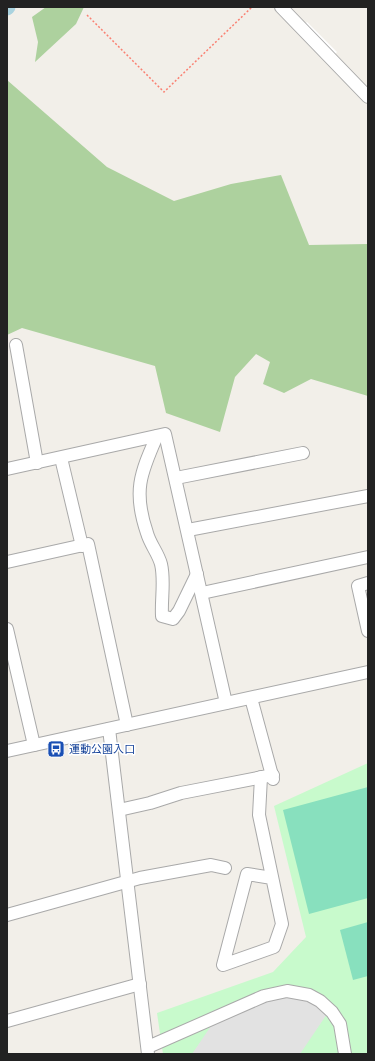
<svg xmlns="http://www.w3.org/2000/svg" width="375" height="1061" font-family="'Alegreya Sans','Noto Sans JP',sans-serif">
<rect width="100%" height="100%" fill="#f2efe9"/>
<g fill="#add19e">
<polygon points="46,7 84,7 76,24 35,62 38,42 32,17"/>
<polygon points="7,80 107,167 174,201 231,184 281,175 309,245 368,244 368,396 311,379 284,393 263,384 270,362 256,354 235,377 220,432 166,413 155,366 22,328 7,335"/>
</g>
<polygon fill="#c8facc" points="368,763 368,1054 163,1054 157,1013 273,972 306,937 274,806"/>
<g fill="#88e0be">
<polygon points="368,787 368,898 309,914 283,810"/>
<polygon points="368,922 368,976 353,980 340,930"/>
</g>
<polygon fill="#e2e2e2" points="285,994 303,998 329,1011 300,1054 192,1054 213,1023"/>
<polygon fill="#fff" points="307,22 337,52 326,63 297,33"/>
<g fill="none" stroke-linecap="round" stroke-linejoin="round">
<polyline stroke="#aad3df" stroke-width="15" points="7,8 8,7"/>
<g stroke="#a9a9a9" stroke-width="14">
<g id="minor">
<polyline points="281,7 368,97"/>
<polyline points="16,345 37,463"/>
<path d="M157,436C140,474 133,492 147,533C150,544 158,553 161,564C165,581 161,598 162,616L173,619L179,611L197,574"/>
<polyline points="61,458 82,546"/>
<polyline points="7,469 165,434 226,703"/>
<polyline points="176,478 303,453"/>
<polyline points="188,530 368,496"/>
<polyline points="7,562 88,544 127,725"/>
<polyline points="368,583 358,586 368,631"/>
<polyline points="202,593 368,557"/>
<polyline points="7,629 34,745"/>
<polyline points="251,698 273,779"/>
<polyline points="109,729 148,1054"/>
<polyline points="7,751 368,672"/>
<polyline points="261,777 259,815 282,924 274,947 223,965 247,874 272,878"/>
<polyline points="119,810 150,803 181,793 273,775"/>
<polyline points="7,915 140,878 211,865 225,868"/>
<polyline points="7,1021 140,984"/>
<polyline points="148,1047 264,996 287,991 309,995 320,1001 332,1012 340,1024 345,1054"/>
</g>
</g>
<polyline stroke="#fa8072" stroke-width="1.5" stroke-dasharray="2 2" stroke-linecap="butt" points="87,15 164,92 252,7"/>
<use href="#minor" stroke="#fff" stroke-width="12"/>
</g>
<defs>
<g id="bus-square" transform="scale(0.9)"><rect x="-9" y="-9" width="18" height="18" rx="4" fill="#1a4fb4" stroke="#fff"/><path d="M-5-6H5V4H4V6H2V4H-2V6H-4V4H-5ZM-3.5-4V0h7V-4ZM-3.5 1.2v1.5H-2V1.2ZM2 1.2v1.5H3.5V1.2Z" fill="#fff"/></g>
</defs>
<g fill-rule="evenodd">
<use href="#bus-square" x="56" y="749"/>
</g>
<g text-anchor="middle" stroke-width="3" stroke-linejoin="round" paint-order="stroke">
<g font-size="11" fill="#164399" stroke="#fff" text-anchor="start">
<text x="69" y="753">運動公園入口</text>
</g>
</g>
<rect width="375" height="1061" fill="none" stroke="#222222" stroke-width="16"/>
</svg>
